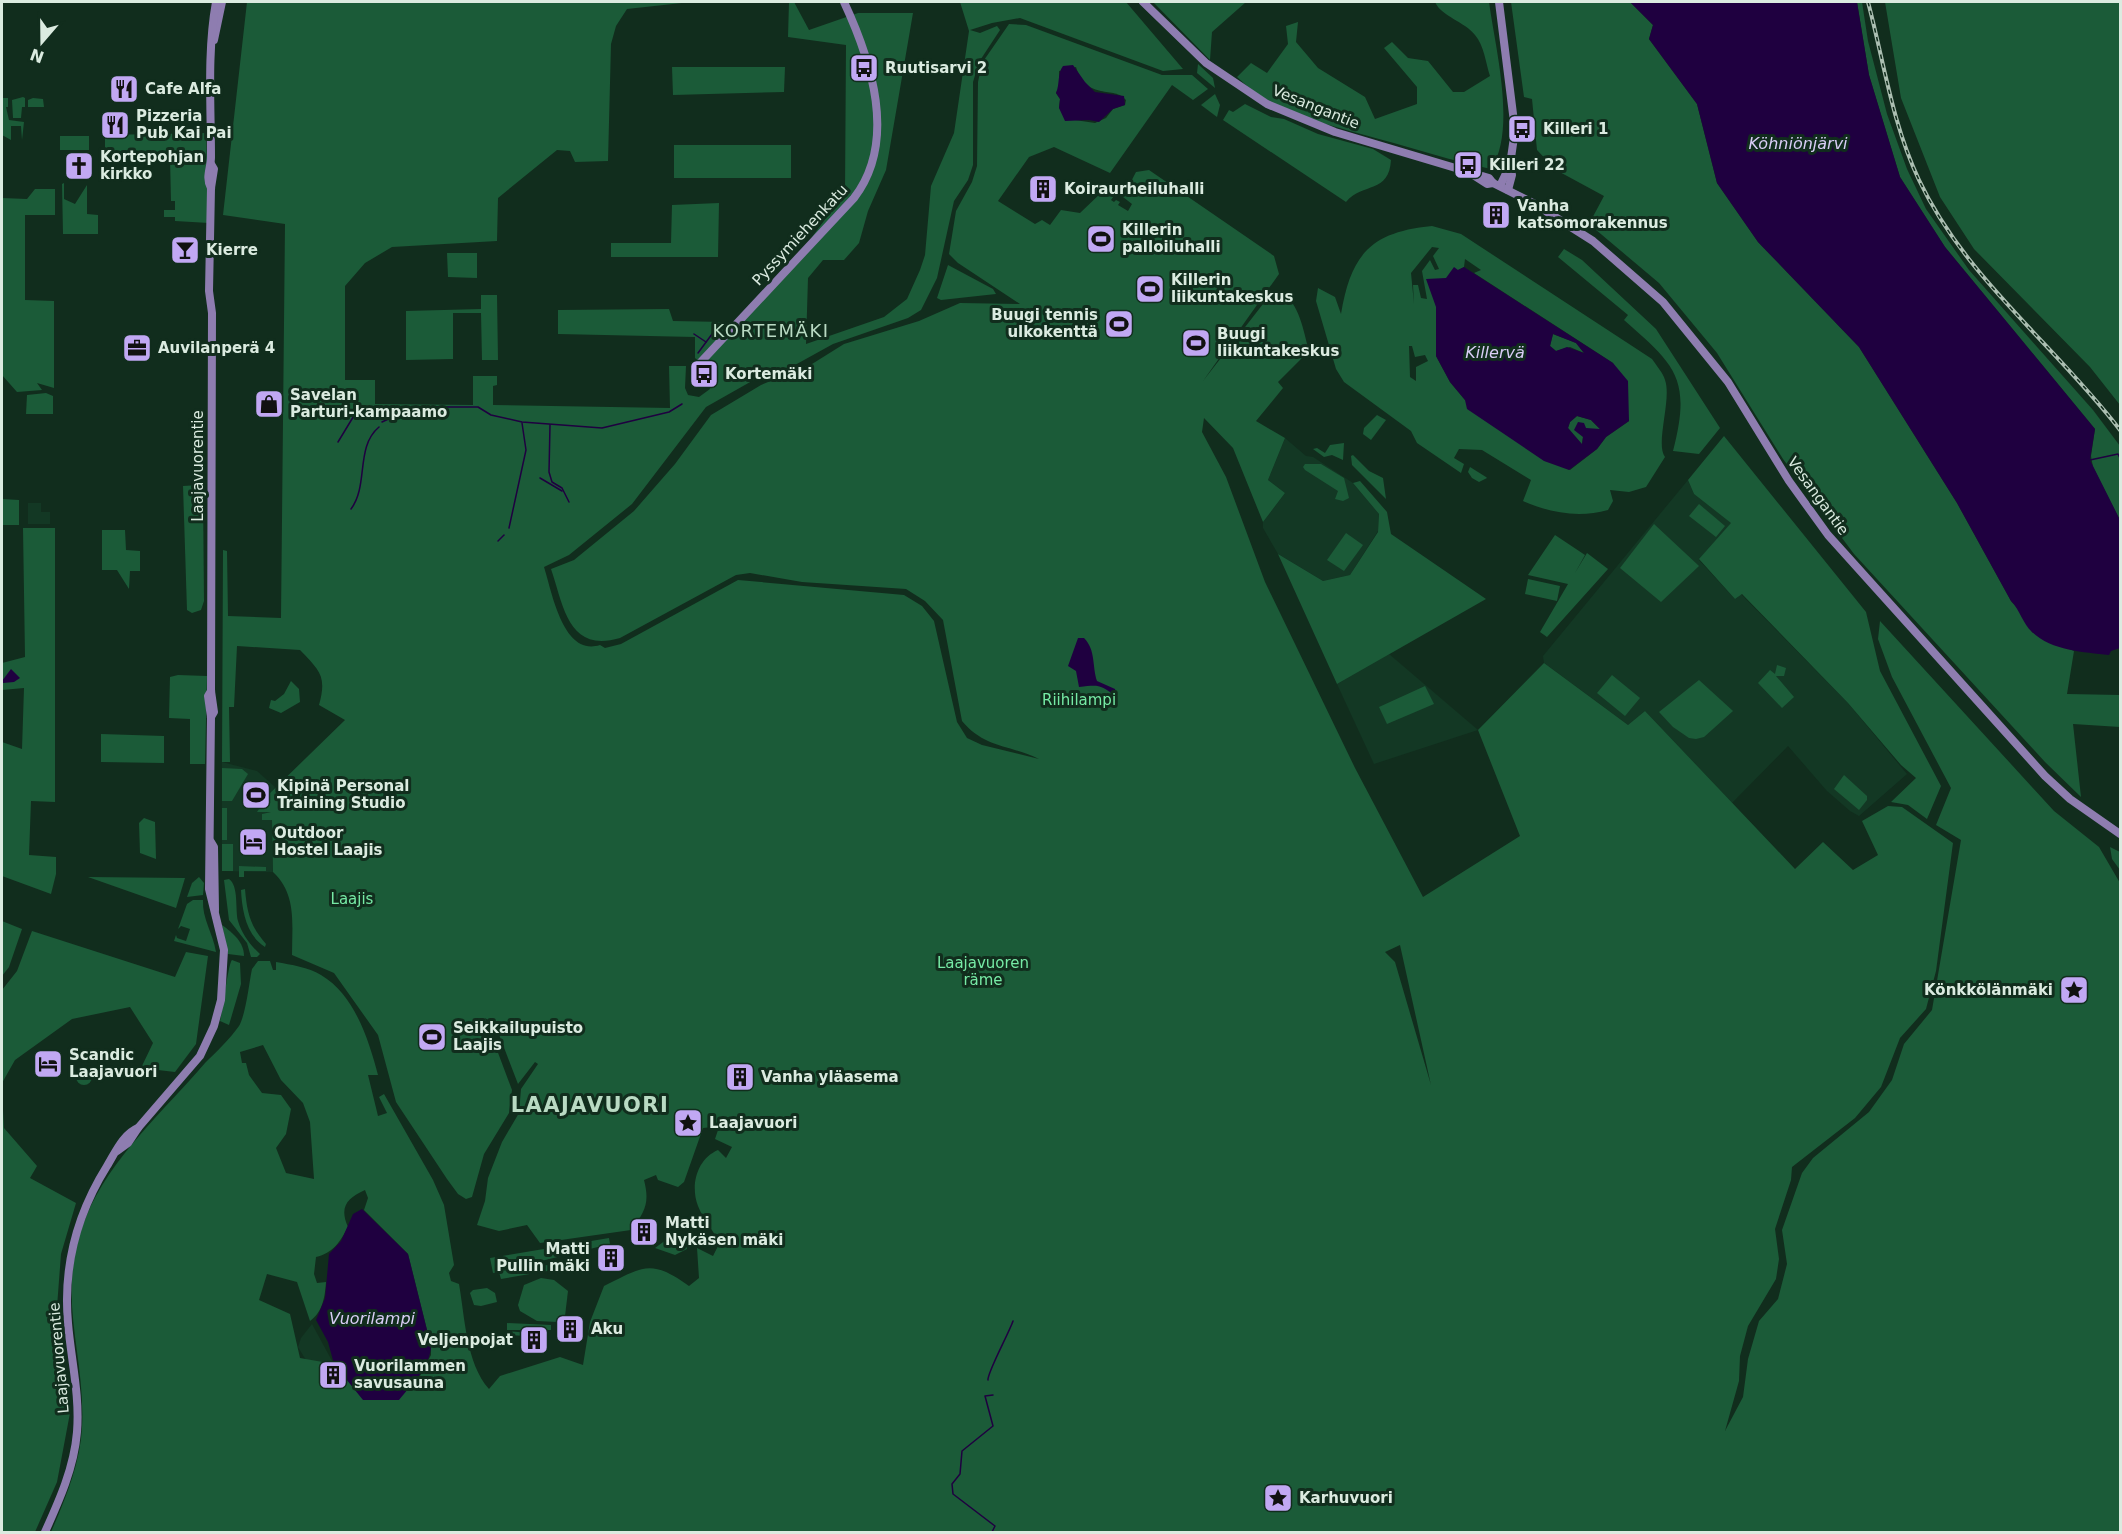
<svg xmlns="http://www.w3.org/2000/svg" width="2122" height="1534" font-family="'DejaVu Sans',sans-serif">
<rect width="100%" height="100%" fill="#112d1d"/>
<g fill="#133824">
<polygon points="1285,438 1306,456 1313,457 1353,483 1379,514 1378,531 1350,575 1323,581 1278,554 1263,528 1263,522 1285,493 1268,480"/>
<polygon points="1688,480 1694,494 1732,523 1699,560 1735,599 1741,594 1848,703 1907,774 1859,816 1850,811 1827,791 1788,746 1732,803 1645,711 1628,725 1544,663 1543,656"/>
<polygon points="28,503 41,503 41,512 50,512 50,524 28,524"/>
<polygon points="1389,654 1478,730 1374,764 1337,684"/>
<polygon points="222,762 257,771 275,787 258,812 271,812 262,814 262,819 272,819 273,872 222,871"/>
<polygon points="312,1324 331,1359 344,1377 309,1365 298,1347 301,1338"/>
</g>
<g fill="#1b5b38" fill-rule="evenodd">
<path d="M247,2H691L627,9L616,26L611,44L608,161L575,162L570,151L557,150L498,198L497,241L392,247L365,263L345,286V380H375V404L473,405V376H497V385L493,386V405L670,408L669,366H686L685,388L688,395L699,397L710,389L704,366L695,358V337L558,334V310L669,309L673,321L725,322L734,332L782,278L845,192L846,45L788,37L789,2H794L809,30L858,13H913L886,170L868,211L859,243L844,260H823L808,278L806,344L884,317L907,299L920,270L925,255L931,186L954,133L969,31L960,2H1126L1183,69L1163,71L1020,18L992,23L970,30L980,33L997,26L1000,30L979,62L973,82V165L968,180L954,201L937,278L921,310L908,318L833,344L795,365L759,377L706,407L632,504L569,555L544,567C552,592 563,657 600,645L605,648L621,644L738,580L904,595L922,606L934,621L957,722L967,738L982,745L1039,759C1011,745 984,748 962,721L943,620L925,601L906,589L802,582L750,573L736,575L620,638C568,653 564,607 551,569L574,560L634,511L675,464L711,415L761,385L812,364L844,344L919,321L960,303L1020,304L958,263L949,254L956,211L972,182L977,166L978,82L982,63L1009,24L1026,25L1162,75H1192L1208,89L1193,100L1172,85L1110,173L1054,147L1029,157L998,201L1035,224L1042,220L1050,225L1061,210L1080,213L1103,191L1116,193L1111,200L1114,202L1116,200L1120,202L1118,205L1128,211L1132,204L1123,197L1136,172L1149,170L1274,256L1279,274L1203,381L1263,304L1281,292C1300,304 1303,330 1309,351L1278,382L1283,388L1256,421L1285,438L1268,480L1285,493L1263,522L1233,448L1204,418L1202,432L1226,477L1265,582L1355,768L1423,897L1520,836L1478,730L1544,663L1628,725L1645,711L1795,869L1823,842L1853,870L1878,855L1862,821L1888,806L1902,807L1953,843L1936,971L1926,1009L1900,1038L1881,1087L1855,1118L1792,1167L1791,1180L1775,1229L1779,1259L1776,1279L1748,1326L1740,1356L1739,1381L1725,1431L1743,1397L1748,1359L1759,1321L1778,1299L1787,1264L1782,1230L1802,1173L1813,1158L1869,1112L1892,1080L1904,1044L1932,1010L1961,840L1936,825L1951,788L1892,677L1878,639L1880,621L2054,811L2099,847L2120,883V1532H51C65,1500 80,1464 82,1428C86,1351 54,1296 86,1217C110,1158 164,1111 205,1063C216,1052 230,1039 239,1026C246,1014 249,983 252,969L258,961H270L273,970H276V962C292,965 308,967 321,975C355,995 369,1041 378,1075H368L378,1116L387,1113L379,1097L384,1094L433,1180L444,1205L454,1265L449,1273L451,1281L459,1284C465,1318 466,1363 489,1389L500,1376L560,1357L583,1365L590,1322L604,1286C643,1267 650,1258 689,1286L699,1278L697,1248L713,1256L719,1244C715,1231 703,1220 698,1206C690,1185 697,1159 718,1150L726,1158L732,1147L715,1139L718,1130L713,1127L703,1128L684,1182L678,1187L658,1180L656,1175L644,1180C650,1203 645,1212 631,1230L540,1243L527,1225L499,1231L477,1225L485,1201L488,1178L502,1142L519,1113L521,1089L538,1064L535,1062L518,1084L495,1024L485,1018L512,1090L509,1113L484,1154L472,1197L466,1199L458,1194L447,1179L396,1102L378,1035L334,973L292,955C292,925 297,894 273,872L272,820H262V814L271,812H257L268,795L345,720L319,705C327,676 320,671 300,650L237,646L234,707H229L230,762H222L223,550L227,551L228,616L281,618L285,224L223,215ZM1076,67C1087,102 1115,85 1126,100L1125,105L1113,109L1106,118L1095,123L1075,120L1059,108L1060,99L1056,93L1059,87V71ZM1400,945L1402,954L1431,1085L1395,962L1385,952ZM263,1045L281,1080L303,1103L310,1122L314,1179L286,1173L276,1148L286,1134L291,1109L281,1095L262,1093L249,1075L246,1063H242L240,1052ZM365,1190L368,1198L364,1210L408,1254L431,1346V1355L420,1376L364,1400L334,1364L300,1358L290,1314L259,1300L267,1274L297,1282L310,1321C323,1312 325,1296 326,1282L317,1283L314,1274L316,1257C333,1253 340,1242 348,1227C339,1207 347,1198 365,1190Z"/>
<polygon points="1153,2 1246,2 1212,32 1210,60"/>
<path d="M1435,2H1489C1495,47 1517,130 1491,169C1453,161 1416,149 1379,139C1331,125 1274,114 1237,77L1251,63L1267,73L1288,44L1286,26L1298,22L1296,42L1318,68L1365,97L1375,119L1417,104V87L1384,48L1392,42L1408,58L1428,61L1453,92H1464L1490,76C1486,64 1484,45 1475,35C1465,22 1441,16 1435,2Z"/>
<polygon points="1511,2 1630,2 1653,25 1649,39 1697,104 1717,183 1758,242 1859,347 1957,503 2011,601 2019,610 2032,632 2074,651 2067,694 2120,695 2120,727 2073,724 2081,797 2045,762 1854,554 1783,459 1717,353 1659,283 1589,224 1604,196 1556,170 1537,150 1532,99 1524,97"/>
<polygon points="1857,2 1862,2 1868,41 1887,114 1907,169 1926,209 1969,270 2093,410 2120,446 2120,520 2093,467 2091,456 2095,429 1945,247 1900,177 1869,75"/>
<polygon points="1885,2 2120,2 2120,405 2090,367 1974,249 1940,197 1901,98"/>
<polygon points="1198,64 1213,78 1215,88 1197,73"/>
<polygon points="672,67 785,67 784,92 673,95"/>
<polygon points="1215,94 1220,105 1217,117 1201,105"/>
<polygon points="23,97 25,98 25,107 22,107 21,118 13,118 12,100"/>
<polygon points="2,98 8,98 8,107 6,107 9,120 24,122 22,140 21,126 11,126 11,140 2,135"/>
<polygon points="33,98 43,99 44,107 28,107 28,100"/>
<path d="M1245,104L1271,117L1284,119L1318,134L1373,149L1391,160C1389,194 1363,182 1346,202L1223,120L1229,110L1233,112Z"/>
<polygon points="206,133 209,223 175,221 175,217 164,217 164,210 175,210 175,201 171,201 170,158 105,154 105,135"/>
<rect x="60" y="136" width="29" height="14"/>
<rect x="674" y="145" width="117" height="33"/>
<polygon points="64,183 64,199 75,204 87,185 87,214 98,215 98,234 63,234 62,184"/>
<polygon points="35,189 55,189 55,215 25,215 25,300 54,301 54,388 37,383 42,390 17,392 2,375 2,198 27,199"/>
<polygon points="719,203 718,257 611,257 611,243 671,243 672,205"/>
<path d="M1432,226L1461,234L1652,359C1656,365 1663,373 1665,380C1672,399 1655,444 1665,457L1646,487L1629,492L1610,490L1613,501L1608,510C1579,518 1550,513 1523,501L1531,480L1482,450L1459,449L1454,458L1464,464L1461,473L1417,443L1411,431L1344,382L1336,369L1316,301L1318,288L1335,297L1341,314C1351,255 1370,232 1432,226ZM1432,247L1439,248L1433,256L1439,269L1435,270L1430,260L1422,271L1427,299L1421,298L1418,285H1413L1414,304L1411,273ZM1465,259L1481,270L1474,273L1613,363L1629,421L1606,437L1597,449L1570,470L1465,400L1450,382L1436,356V307L1458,270L1464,267ZM1409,346H1412L1415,357L1425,355L1428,361L1416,367V381L1410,377Z"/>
<path d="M1564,249L1582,260L1656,329L1720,428L1699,454L1673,451C1692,378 1675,365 1624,320L1628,315L1558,257Z"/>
<polygon points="447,253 477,253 477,278 448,277"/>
<polygon points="948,265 993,289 996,294 941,300 937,298"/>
<polygon points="481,295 497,295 498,360 482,360 481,313 453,313 453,359 406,360 406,311 481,309"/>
<polygon points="1553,334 1576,343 1584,353 1570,347 1556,351 1550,346"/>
<polygon points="46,393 53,396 53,414 26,414 27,395"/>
<polygon points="1377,415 1386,420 1371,440 1363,434 1364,428"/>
<polygon points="1577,416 1591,420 1600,429 1583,437 1582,445 1568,428 1570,422"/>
<polygon points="1724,436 1866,612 1880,671 1941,786 1927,819 1908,805 1891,802 1916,778 1901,765 1848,703 1742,594 1735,599 1699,559 1731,523 1694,494 1688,480"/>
<polygon points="1344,443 1343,460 1332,455 1324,457 1313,449 1317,448 1325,453 1330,445"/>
<polygon points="1353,455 1369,471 1383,478 1386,499 1352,465 1351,456"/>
<polygon points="1305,464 1321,464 1344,478 1349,498 1343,501 1335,499 1338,491 1305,470 1303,467"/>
<polygon points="1470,467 1486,477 1487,478 1479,482 1472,478 1468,472"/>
<polygon points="1360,481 1387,512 1391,534 1486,599 1337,684 1278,554 1323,581 1350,575 1378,532 1379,514 1353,483"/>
<polygon points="199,485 203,494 204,601 201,610 192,613 187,610 183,486"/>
<polygon points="2,499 19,500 19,525 2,525"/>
<polygon points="1699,504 1725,526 1716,537 1689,516"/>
<polygon points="1654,524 1699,566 1661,602 1620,568"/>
<polygon points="23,528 55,528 55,802 31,801 29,855 56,857 56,874 51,894 2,876 2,742 22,749 24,688 2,690 2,663 25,657"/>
<polygon points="102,530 125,530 126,550 140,551 140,571 130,571 129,589 117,570 102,570"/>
<polygon points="1346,533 1363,545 1344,571 1327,560"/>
<polygon points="1555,535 1585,555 1575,573 1587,553 1608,569 1547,637 1540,632 1568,584 1528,575"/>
<polygon points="1528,579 1560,586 1557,601 1525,594"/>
<polygon points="1777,665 1786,668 1784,676 1776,676 1794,697 1782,708 1758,683 1770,670 1775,674"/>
<polygon points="178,675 207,676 205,764 190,764 190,719 169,718 170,677"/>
<polygon points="1612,675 1640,698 1625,716 1597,693"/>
<polygon points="1699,680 1733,711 1704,737 1696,739 1689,738 1673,727 1659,712"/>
<polygon points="291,681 299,689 300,702 281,713 269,708 271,700 275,701 284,694"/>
<polygon points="1425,686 1434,704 1387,724 1379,707"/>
<polygon points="101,734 164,736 164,763 101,762"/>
<polygon points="222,768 242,769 248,774 232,801 222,801"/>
<polygon points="1844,775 1867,796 1867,800 1859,810 1834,789"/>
<rect x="222" y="808" width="5" height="32"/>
<polygon points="144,818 155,822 156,859 140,853 139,823"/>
<rect x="222" y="844" width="11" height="27"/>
<polygon points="2110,847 2120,852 2120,870 2112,859"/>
<polygon points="239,866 266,867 266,871 244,871 244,877 239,877"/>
<polygon points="88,877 185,878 176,908"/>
<polygon points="199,877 204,883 203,895 187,897 192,883"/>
<path d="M229,879C239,886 235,909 238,921C242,934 250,945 260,954L257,957H251L247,943L229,920L224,880Z"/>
<path d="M245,889C247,912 250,926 266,944L265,947C246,935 242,910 241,890Z"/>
<path d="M193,900H203C202,919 213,933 216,952L174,941L176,935L177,938L186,941L190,929L181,926L178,929L187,904Z"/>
<polygon points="2,921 22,929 9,967 2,976"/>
<path d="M222,925C233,933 244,942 244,956L228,954Z"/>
<polygon points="32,931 175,977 186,952 208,956 196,1044 175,1072 141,1068 153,1043 130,1007 72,1019 15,1060 2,1083 2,990 17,971"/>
<path d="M232,960L240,963L241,984L229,1025L220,1021C223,1010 228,964 232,960Z"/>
<circle cx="84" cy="1077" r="8"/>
<polygon points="2,1092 4,1128 37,1166 30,1178 76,1203 61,1254 57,1307 70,1413 57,1482 35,1532 2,1532"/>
<polygon points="686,1236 687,1249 675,1255 655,1248 670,1237"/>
<polygon points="609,1238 610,1244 501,1271 580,1261 582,1265 501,1279 499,1272 493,1273 490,1258"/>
<polygon points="541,1278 554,1280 568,1291 565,1316 557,1322 537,1321 520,1311 518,1305 524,1285"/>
<polygon points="487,1288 495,1293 497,1302 481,1306 474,1305 470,1293 473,1290"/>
<polygon points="507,1323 551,1325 551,1330 507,1330"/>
<polygon points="506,1331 544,1334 544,1337 506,1335"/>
</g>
<g fill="#1f0040" fill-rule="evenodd">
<path d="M1630,2H1857L1869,75L1900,177L1945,247L2095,429L2090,460L2120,520V648L2111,651L2109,655C2084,652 2052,651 2032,632C2023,624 2020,610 2011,601L1957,503L1859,347L1758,242L1717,183L1697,104L1649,39L1653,25Z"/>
<path d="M1073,65L1085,82L1095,92L1124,96L1125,105L1113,109L1099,122L1089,120L1065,121L1059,108L1060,99L1056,93C1060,84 1057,74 1063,66Z"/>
<path d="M1454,267L1458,270L1464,267L1613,363L1628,381L1629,421L1606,437L1597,449L1569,470L1544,461L1467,409L1465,400L1450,382L1436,356V307L1426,279L1446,278ZM1553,334L1576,343L1584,353L1567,347L1556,351L1550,346ZM1577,416L1591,420L1600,429L1586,428L1584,423L1578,422L1574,430L1583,437L1582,444L1568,428L1570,422Z"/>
<path d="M1078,638H1084C1096,650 1092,666 1097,681L1115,689L1117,697C1099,684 1099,685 1079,687L1076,671L1068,666Z"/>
<polygon points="11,669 20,678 14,682 3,683 2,681"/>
<path d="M362,1209L408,1254L431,1346C430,1367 412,1384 399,1400H363L334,1364L328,1342L316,1320L325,1298L329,1254L341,1241L353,1214Z"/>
</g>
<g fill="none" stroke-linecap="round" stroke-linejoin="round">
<g stroke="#1f0040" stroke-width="1.5">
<polyline points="694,334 706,342"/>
<polyline points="698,353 718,326"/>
<polyline points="382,422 414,407 478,407 491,415 522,422 602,428 669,412 682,404"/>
<polyline points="550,425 549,472 552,482 562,488 569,502"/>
<polyline points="338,442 355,414"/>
<polyline points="2090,460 2118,454 2120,458"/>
<polyline points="540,478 562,491"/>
<path d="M351,509C369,485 355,447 379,427"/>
<polyline points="509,528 526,450 522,423"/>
<polyline points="498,541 504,535"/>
<path d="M988,1380C987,1373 1009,1333 1013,1321"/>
<polyline points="992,1532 995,1526 953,1494 952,1484 960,1474 962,1451 993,1426 985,1396 993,1395"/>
</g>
<g stroke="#8e7db0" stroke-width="8">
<polyline points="1143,2 1206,63 1267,104 1335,132 1489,178 1493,183 1533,203 1593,241 1663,302 1728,382 1789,481 1828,535 2045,776 2070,799 2120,834"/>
<polyline points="1499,2 1515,130 1510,165 1500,186"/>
<polyline points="214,40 222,2"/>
<polyline points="211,164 214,169 211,188 209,291 212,313 211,691 214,712 211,717"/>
<polyline points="1473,175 1487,184 1493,183"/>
<path d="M211,188C205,177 211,168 211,157C211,105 207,52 216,2"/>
<polyline points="1508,190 1512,175 1510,165"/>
<path d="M699,364L854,198C898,141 871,60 844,2"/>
<polyline points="211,842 214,847 215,910"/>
<polyline points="117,1151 128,1143 138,1128"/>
<path d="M45,1532C59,1501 74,1468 77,1432C80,1395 71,1360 68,1323C63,1267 77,1214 107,1166C115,1153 123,1134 138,1128L200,1056L214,1026L221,1000L224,950L209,889L211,717L208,696L211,691"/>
</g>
<g stroke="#acbfb2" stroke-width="4">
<path id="rail" d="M1868,2C1884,62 1892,123 1919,180C1966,279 2055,345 2120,430"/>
</g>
<use href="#rail" stroke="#112d1d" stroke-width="1.5" stroke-dasharray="4.5" stroke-linecap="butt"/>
</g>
<defs>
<g id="bus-square" transform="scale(1.5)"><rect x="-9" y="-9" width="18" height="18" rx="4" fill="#c1a8f3" stroke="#112d1d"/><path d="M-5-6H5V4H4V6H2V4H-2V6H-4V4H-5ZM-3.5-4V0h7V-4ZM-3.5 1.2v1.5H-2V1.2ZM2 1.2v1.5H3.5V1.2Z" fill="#111"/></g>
<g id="restaurant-square" transform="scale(1.5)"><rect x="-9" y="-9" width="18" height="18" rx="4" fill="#c1a8f3" stroke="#112d1d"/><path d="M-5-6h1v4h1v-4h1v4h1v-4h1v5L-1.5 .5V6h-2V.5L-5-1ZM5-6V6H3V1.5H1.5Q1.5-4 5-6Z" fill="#111"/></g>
<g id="church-square" transform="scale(1.5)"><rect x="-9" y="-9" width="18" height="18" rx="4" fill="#c1a8f3" stroke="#112d1d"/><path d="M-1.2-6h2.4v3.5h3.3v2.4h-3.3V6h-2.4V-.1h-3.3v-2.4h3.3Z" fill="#111"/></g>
<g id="building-square" transform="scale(1.5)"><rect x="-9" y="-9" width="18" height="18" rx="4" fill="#c1a8f3" stroke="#112d1d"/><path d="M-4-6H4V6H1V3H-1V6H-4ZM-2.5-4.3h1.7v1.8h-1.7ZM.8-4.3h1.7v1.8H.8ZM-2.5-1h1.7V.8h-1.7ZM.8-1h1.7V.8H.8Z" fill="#111"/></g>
<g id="stadium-square" transform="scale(1.5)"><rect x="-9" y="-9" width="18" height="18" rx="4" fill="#c1a8f3" stroke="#112d1d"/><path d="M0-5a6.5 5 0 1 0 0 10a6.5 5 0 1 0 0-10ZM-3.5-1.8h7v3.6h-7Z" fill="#111"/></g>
<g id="bar-square" transform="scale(1.5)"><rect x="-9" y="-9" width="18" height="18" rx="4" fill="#c1a8f3" stroke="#112d1d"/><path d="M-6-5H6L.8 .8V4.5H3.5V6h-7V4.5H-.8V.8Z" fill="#111"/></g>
<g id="office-square" transform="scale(1.5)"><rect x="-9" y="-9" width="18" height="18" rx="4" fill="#c1a8f3" stroke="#112d1d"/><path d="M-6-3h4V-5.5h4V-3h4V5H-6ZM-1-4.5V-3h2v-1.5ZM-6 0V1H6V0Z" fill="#111"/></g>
<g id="shop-square" transform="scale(1.5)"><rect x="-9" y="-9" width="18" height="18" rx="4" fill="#c1a8f3" stroke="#112d1d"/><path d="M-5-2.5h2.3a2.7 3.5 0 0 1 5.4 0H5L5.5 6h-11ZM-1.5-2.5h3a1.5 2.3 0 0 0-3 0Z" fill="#111"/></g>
<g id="hotel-square" transform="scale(1.5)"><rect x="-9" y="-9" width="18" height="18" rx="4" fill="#c1a8f3" stroke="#112d1d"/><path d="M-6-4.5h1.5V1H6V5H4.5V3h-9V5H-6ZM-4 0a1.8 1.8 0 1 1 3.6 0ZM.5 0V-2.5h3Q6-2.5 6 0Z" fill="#111"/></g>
<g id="sight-square" transform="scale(1.5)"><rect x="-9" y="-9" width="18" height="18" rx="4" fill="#c1a8f3" stroke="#112d1d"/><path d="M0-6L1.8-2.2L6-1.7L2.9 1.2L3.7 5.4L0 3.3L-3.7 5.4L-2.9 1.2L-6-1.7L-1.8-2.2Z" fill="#111"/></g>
</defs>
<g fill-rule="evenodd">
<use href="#bus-square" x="864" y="68"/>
<use href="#restaurant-square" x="124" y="89"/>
<use href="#restaurant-square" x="115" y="125"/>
<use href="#bus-square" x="1522" y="129"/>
<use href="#bus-square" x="1468" y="165"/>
<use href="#church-square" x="79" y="166"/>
<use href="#building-square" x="1043" y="189"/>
<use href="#building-square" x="1496" y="215"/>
<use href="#stadium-square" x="1101" y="239"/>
<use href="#bar-square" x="185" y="250"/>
<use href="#stadium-square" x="1150" y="289"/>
<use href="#stadium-square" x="1119" y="324"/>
<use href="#stadium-square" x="1196" y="343"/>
<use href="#office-square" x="137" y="348"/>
<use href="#bus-square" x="704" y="374"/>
<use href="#shop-square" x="269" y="404"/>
<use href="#stadium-square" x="256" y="795"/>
<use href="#hotel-square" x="253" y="842"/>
<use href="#sight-square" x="2074" y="990"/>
<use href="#stadium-square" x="432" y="1037"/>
<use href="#hotel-square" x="48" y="1064"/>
<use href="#building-square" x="740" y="1077"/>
<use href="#sight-square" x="688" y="1123"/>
<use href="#building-square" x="644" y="1232"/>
<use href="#building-square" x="611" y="1258"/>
<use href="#building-square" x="570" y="1329"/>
<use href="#building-square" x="534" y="1340"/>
<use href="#building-square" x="333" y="1375"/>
<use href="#sight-square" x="1278" y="1498"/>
</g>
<g text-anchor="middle" stroke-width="6" stroke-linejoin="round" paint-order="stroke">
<g font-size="15" font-weight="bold" fill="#dbebe0" stroke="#112d1d" text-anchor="start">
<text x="885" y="73">Ruutisarvi 2</text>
<text x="145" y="94">Cafe Alfa</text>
<text x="136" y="121">Pizzeria<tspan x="136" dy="17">Pub Kai Pai</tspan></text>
<text x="1543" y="134">Killeri 1</text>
<text x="100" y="162">Kortepohjan<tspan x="100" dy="17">kirkko</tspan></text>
<text x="1489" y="170">Killeri 22</text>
<text x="1064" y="194">Koiraurheiluhalli</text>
<text x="1517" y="211">Vanha<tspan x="1517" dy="17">katsomorakennus</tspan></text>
<text x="1122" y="235">Killerin<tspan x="1122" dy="17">palloiluhalli</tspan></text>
<text x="206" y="255">Kierre</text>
<text x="1171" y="285">Killerin<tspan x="1171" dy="17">liikuntakeskus</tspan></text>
<text x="1098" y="320" text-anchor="end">Buugi tennis<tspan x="1098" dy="17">ulkokenttä</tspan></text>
<text x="1217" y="339">Buugi<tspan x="1217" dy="17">liikuntakeskus</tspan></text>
<text x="158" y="353">Auvilanperä 4</text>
<text x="725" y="379">Kortemäki</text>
<text x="290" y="400">Savelan<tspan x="290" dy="17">Parturi-kampaamo</tspan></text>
<text x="277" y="791">Kipinä Personal<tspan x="277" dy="17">Training Studio</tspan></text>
<text x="274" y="838">Outdoor<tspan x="274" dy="17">Hostel Laajis</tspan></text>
<text x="2053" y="995" text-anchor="end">Könkkölänmäki</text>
<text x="453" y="1033">Seikkailupuisto<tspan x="453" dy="17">Laajis</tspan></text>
<text x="69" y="1060">Scandic<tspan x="69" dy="17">Laajavuori</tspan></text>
<text x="761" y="1082">Vanha yläasema</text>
<text x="709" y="1128">Laajavuori</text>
<text x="665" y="1228">Matti<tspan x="665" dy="17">Nykäsen mäki</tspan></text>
<text x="590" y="1254" text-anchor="end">Matti<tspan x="590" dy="17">Pullin mäki</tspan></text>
<text x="591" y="1334">Aku</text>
<text x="513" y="1345" text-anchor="end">Veljenpojat</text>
<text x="354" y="1371">Vuorilammen<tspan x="354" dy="17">savusauna</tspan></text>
<text x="1299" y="1503">Karhuvuori</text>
</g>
<g font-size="15" fill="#dbebe0" stroke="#112d1d">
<text transform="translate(1316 107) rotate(22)" y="5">Vesangantie</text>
<text transform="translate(800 235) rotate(-47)" y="5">Pyssymiehenkatu</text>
<text transform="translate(198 466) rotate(-90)" y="5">Laajavuorentie</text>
<text transform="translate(1818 496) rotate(54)" y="5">Vesangantie</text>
<text transform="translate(59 1358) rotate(-95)" y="5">Laajavuorentie</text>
</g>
<g font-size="15" fill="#76eaa5" stroke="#112d1d">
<text x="1079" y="705">Riihilampi</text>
<text x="352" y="904">Laajis</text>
<text x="983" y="968">Laajavuoren<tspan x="983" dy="17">räme</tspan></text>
</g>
<g font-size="16" font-style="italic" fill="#d9cdf6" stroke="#112d1d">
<text x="1798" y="149">Köhniönjärvi</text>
<text x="1495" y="358">Killervä</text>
<text x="372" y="1324">Vuorilampi</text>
</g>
<g font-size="18" letter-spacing="1.5" fill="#b9dac3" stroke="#112d1d">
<text x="771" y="337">KORTEMÄKI</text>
</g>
<g font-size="21" font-weight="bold" letter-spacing="1.5" fill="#b9dac3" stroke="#112d1d">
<text x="590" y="1112">LAAJAVUORI</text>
</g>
</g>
<rect width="2122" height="1534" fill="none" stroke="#dbebe0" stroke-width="6"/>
<g transform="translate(42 42) rotate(200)" stroke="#112d1d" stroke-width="4.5" paint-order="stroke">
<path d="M0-4.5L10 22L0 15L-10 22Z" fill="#dbebe0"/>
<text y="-9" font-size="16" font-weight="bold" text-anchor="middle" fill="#dbebe0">N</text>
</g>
</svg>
